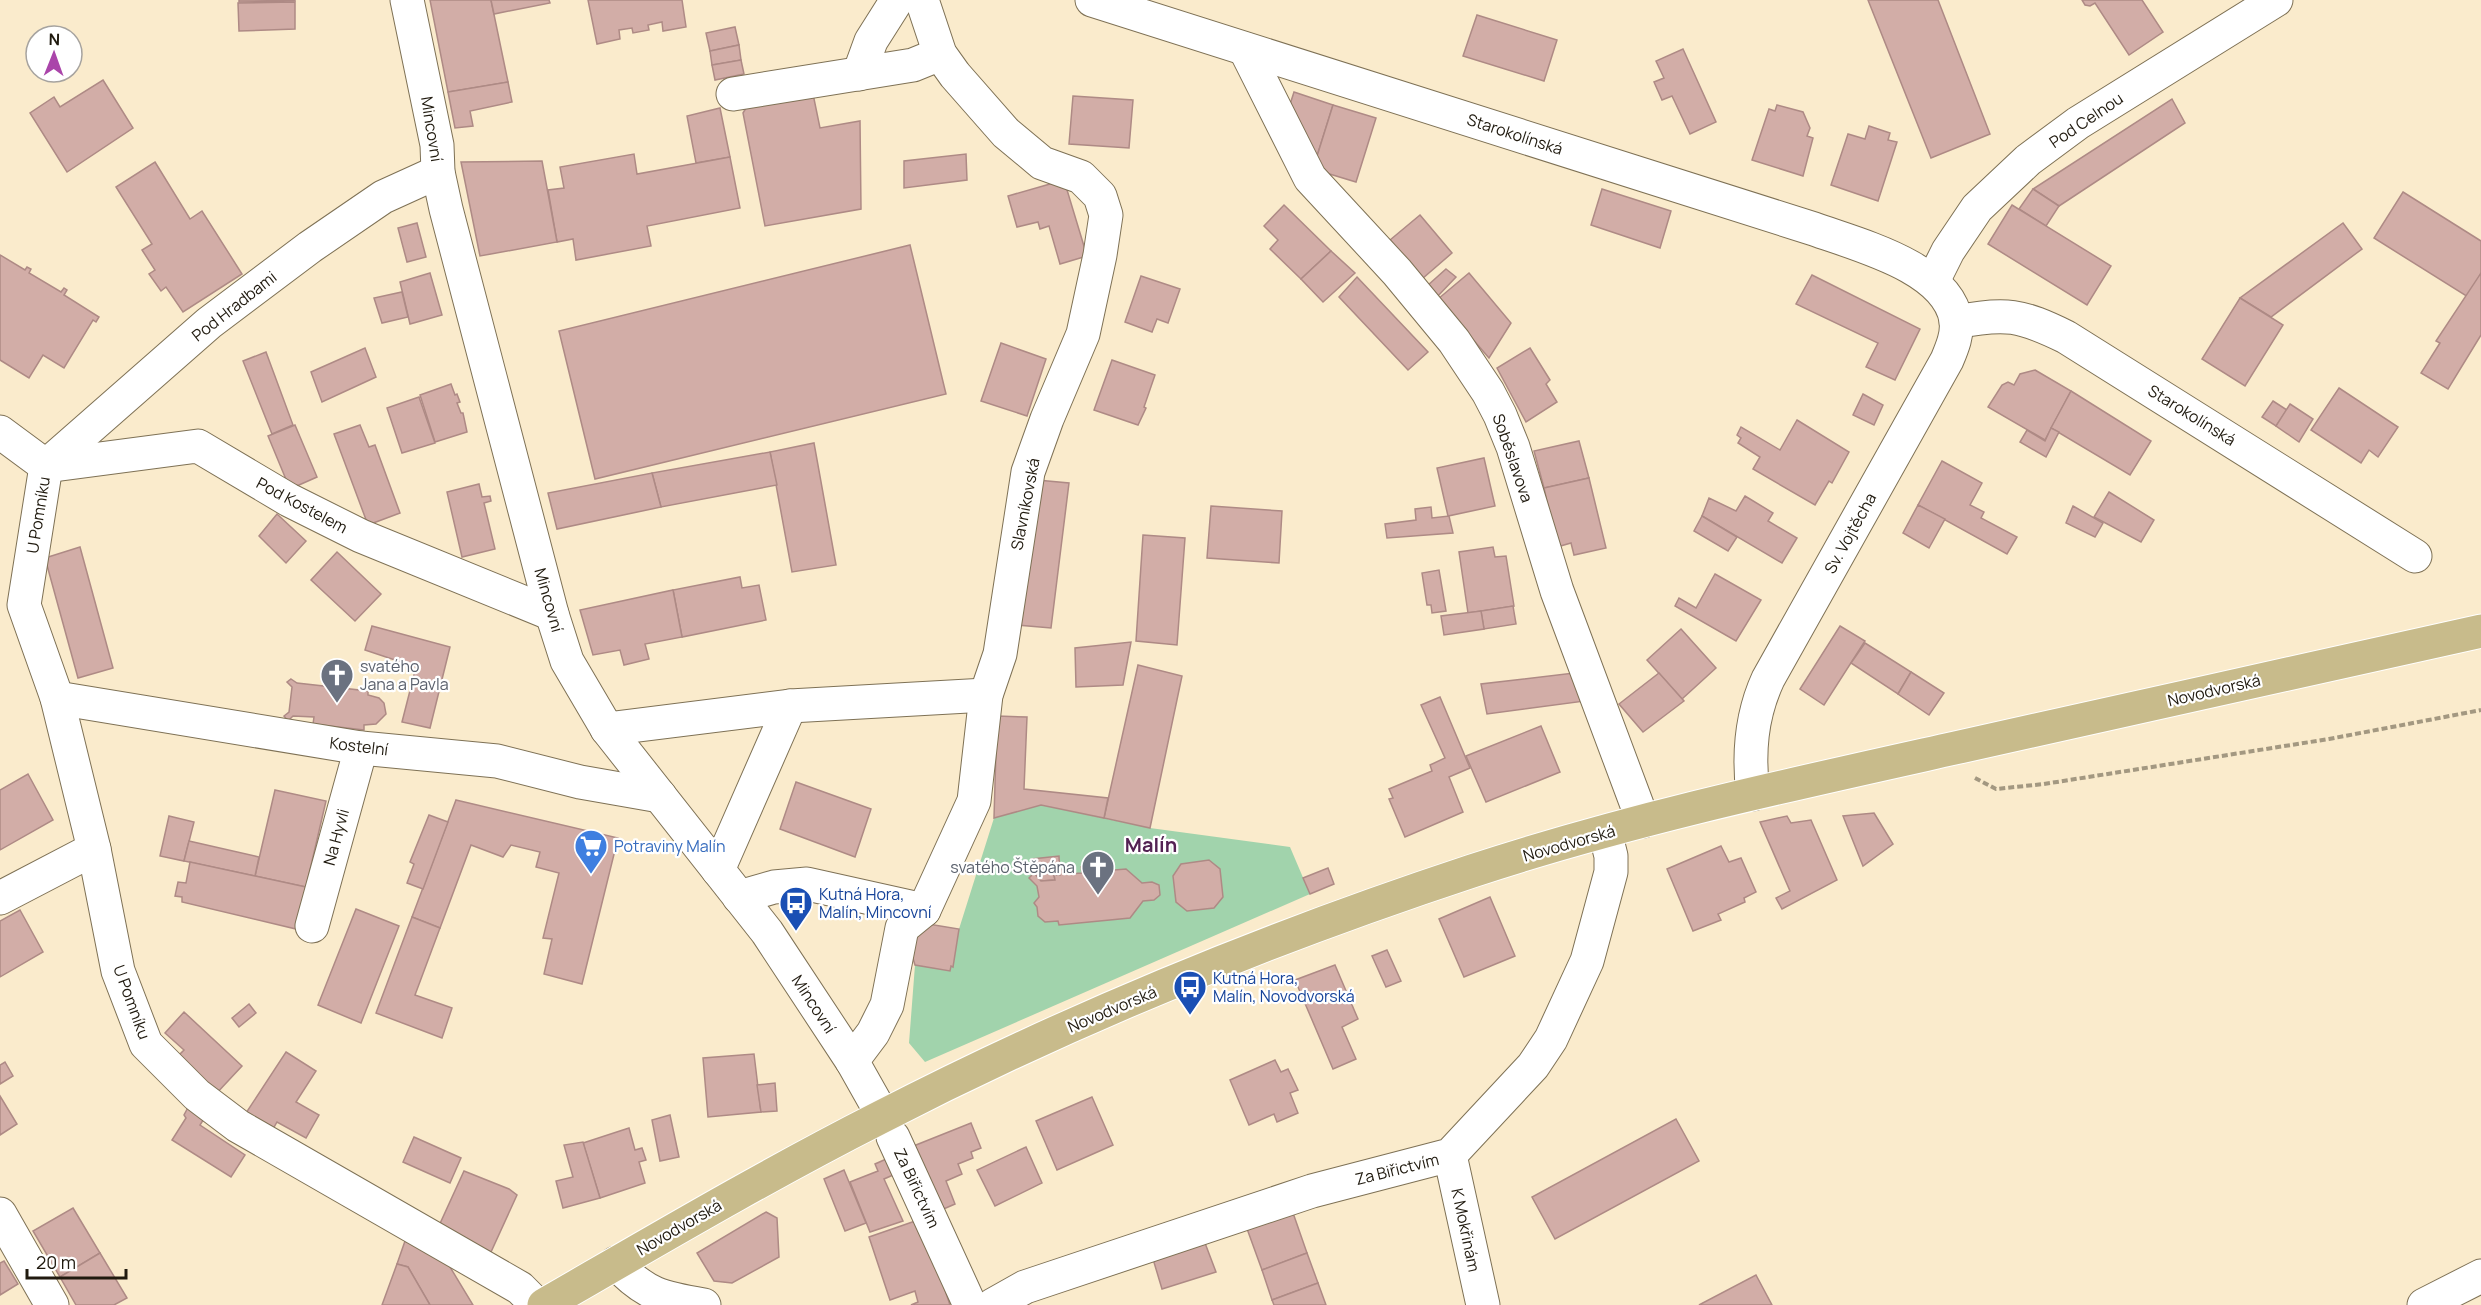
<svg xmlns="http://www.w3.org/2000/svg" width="2481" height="1305" font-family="Manrope,sans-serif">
<rect width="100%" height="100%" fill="#faebcc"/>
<polygon fill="#a1d3ac" points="1041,805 1150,828 1290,847 1310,894 925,1062 909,1043 915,965 950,971 951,966 953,966 959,929 994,818"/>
<g fill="#d2ada7" stroke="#ae8a85" stroke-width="1.5">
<polygon points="239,0 295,0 295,1 239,2"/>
<polygon points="430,0 491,0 508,82 448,92"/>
<polygon points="491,0 549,0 550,3 494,14"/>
<polygon points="588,0 682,0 686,27 663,31 662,22 648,25 649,30 633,33 632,28 619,30 620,39 597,44"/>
<polygon points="1868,0 1938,0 1990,134 1931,158"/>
<polygon points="2082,0 2142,0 2163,32 2129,55 2095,3 2090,6 2085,5"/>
<polygon points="295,2 295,29 239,31 238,3"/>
<polygon points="1477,15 1557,40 1544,81 1463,56"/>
<polygon points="735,27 739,45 710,51 706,33"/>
<polygon points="739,45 741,60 712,65 710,51"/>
<polygon points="1683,49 1716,122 1690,134 1672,96 1662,100 1654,82 1664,78 1656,61"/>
<polygon points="741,60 744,74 715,80 712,65"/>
<polygon points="103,80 133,128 67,172 30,113 54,97 60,107"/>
<polygon points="508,82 512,102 470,111 473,126 455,128 448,92"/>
<polygon points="1294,92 1333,105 1313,169 1286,117"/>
<polygon points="813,94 820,128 860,121 861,209 765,226 743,113 746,108"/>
<polygon points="1073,96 1133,100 1129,148 1069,144"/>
<polygon points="2172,99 2185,123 2059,206 2033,189"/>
<polygon points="1333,105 1376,118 1356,182 1313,169"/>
<polygon points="1777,105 1803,112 1810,128 1807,136 1813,138 1803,176 1752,160 1769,109 1775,111"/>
<polygon points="720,108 730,157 696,163 687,116"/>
<polygon points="1869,126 1890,133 1888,140 1897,142 1878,201 1831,185 1848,134 1865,139"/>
<polygon points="634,154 637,174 730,157 740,208 647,226 651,246 576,260 573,239 557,242 548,190 564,188 560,167"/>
<polygon points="966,154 967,180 904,188 904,161"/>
<polygon points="542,161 557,242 480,256 461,162"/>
<polygon points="155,162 190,219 202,211 242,274 183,312 166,287 161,291 149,274 155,270 142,250 152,244 116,187"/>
<polygon points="1064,180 1087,256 1060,264 1049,226 1040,229 1038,222 1017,227 1008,196"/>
<polygon points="1602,189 1671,211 1660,248 1591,225"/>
<polygon points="2033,189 2059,206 2046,226 2019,209"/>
<polygon points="2403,192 2481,241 2481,273 2468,297 2374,238"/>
<polygon points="1284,205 1331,251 1301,279 1270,249 1278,240 1264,226"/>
<polygon points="2012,205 2111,266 2087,305 1988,244"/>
<polygon points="1420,215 1452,253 1422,279 1390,240"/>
<polygon points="417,223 426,257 407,262 398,228"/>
<polygon points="2343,223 2362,249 2271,317 2240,298"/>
<polygon points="910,245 946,394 595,479 559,331"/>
<polygon points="1331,251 1355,273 1323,302 1301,279"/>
<polygon points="0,255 25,270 27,267 31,269 29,273 61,292 64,288 67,290 64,295 99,317 96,322 93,320 64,368 43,355 29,378 0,360"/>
<polygon points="1446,269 1456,277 1437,297 1427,286"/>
<polygon points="430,273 442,315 410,324 400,282"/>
<polygon points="1469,273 1511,323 1489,358 1438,299"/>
<polygon points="2481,273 2481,335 2448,389 2421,373 2440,343 2436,341"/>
<polygon points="1812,275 1920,329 1895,380 1866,367 1878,343 1796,304"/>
<polygon points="1141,276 1180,289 1168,323 1157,319 1152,332 1125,322"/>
<polygon points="1357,277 1428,352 1408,370 1339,297"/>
<polygon points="402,292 408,317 382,323 374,298"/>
<polygon points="2240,298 2283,325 2245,386 2202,359"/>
<polygon points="1001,343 1046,359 1027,416 981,401"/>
<polygon points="365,348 376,377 322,402 311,372"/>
<polygon points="1530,348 1550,380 1546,384 1557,402 1526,422 1497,368"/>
<polygon points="266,352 293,425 272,434 243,361"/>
<polygon points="1112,360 1155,375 1144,407 1146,408 1138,425 1094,410"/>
<polygon points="2035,370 2071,391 2045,440 1988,407 2002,385 2008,382 2014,385 2020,374"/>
<polygon points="451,384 455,395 457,394 460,402 457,403 461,413 463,413 467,432 435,442 420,395"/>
<polygon points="2339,388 2398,427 2378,457 2369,450 2361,463 2311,430"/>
<polygon points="2071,391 2151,441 2130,475 2051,428"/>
<polygon points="1863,394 1883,405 1874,425 1853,415"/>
<polygon points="419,397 435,443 402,453 387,408"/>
<polygon points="2273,401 2287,410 2276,426 2262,417"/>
<polygon points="2290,404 2313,419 2299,442 2276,426"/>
<polygon points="1797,420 1849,452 1832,483 1829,481 1815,505 1753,469 1760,457 1738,443 1741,438 1737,435 1741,427 1780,450"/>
<polygon points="295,425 317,477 290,489 268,436"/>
<polygon points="360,425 369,447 375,445 400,513 368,525 334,434"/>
<polygon points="2051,428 2059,432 2046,457 2020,442 2027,430 2045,441"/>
<polygon points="1579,441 1589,478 1544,488 1534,451"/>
<polygon points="814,443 836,565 792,572 770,452"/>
<polygon points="770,452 777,485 661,507 652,473"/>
<polygon points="1484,458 1495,506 1448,516 1437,468"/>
<polygon points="1942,461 1982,483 1970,505 1984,512 1981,518 2017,537 2007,554 1918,505"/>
<polygon points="652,473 661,507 557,529 548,493"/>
<polygon points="1589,478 1606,548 1574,555 1571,543 1557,547 1544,488"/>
<polygon points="1037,480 1069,483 1051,628 1017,625"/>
<polygon points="479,484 482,497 490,496 491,501 484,503 495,549 462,557 447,492"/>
<polygon points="2109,492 2154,520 2141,542 2094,517"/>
<polygon points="1745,496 1773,513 1768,521 1797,538 1782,563 1702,516 1709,498 1736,511"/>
<polygon points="1918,505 1945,519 1929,548 1903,533"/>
<polygon points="1211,506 1282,511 1279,563 1207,558"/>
<polygon points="2073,506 2103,523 2095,537 2066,523"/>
<polygon points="1431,507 1432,518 1449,516 1453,533 1387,538 1385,524 1416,520 1415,509"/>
<polygon points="277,514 306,541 286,563 259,536"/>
<polygon points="1702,516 1737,537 1728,551 1694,531"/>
<polygon points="1143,535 1185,538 1177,645 1136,641"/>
<polygon points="80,547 113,668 78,678 45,558"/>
<polygon points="1493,547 1495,557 1506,556 1514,606 1468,613 1459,552"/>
<polygon points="337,552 381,594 355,621 311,580"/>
<polygon points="1439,570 1446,611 1432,613 1431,605 1427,605 1422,573"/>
<polygon points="1715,574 1761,600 1736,641 1675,606 1679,598 1696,608"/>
<polygon points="740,577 742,588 759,585 766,620 682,637 673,590"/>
<polygon points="673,590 682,637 645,644 649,659 624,665 620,650 593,655 580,610"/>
<polygon points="1513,606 1516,624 1484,629 1481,611"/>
<polygon points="1481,611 1484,629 1444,635 1441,616"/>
<polygon points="372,626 450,647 430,728 402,722 416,667 365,650"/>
<polygon points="1840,626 1865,641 1824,705 1800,689"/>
<polygon points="1681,629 1716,668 1682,699 1647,660"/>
<polygon points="1131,642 1123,685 1076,687 1075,648"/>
<polygon points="1865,643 1911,672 1898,694 1851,663"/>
<polygon points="1138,665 1182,676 1150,828 1104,818"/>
<polygon points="1911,672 1944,693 1929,715 1898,694"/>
<polygon points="1574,673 1585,701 1487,714 1481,684"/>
<polygon points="1659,673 1684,701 1643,732 1619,704"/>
<polygon points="291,679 297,683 368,691 368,695 379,698 384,703 386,714 376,724 364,725 364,730 313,724 314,717 293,716 288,721 284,716 289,712 292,687 287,682"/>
<polygon points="1440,697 1470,768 1449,777 1463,812 1405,837 1389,799 1393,798 1389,789 1432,771 1430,765 1445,758 1421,705"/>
<polygon points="997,716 1027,717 1024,789 1108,798 1104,818 1041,805 994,818"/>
<polygon points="1541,726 1560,772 1486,802 1466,756"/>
<polygon points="28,774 53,820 0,850 0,790"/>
<polygon points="796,782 871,809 855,857 780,829"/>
<polygon points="275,790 326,801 306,887 255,876"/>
<polygon points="456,800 618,838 582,984 544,974 552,939 543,938 559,873 536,867 540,852 511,845 503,857 471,845 440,928 412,917"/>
<polygon points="1874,813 1893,844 1863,866 1843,816"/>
<polygon points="429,815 448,822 423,889 407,883 414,864 410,862"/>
<polygon points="169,816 194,822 184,861 160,856"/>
<polygon points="1787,816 1791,823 1811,820 1837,880 1782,909 1776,898 1790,891 1760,822"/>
<polygon points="189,841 259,857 255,876 184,861"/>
<polygon points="1721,846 1729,862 1741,858 1756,892 1744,898 1745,902 1718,914 1721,920 1693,931 1667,869"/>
<polygon points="1059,856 1060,875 1054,875 1055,880 1041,881 1034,873 1032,859"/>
<polygon points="1209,860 1220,869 1223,897 1214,908 1187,911 1176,902 1173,876 1181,864"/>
<polygon points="190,862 306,887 296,929 182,902 182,897 175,896 178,882 186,883"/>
<polygon points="1089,866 1090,872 1126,869 1142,883 1152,882 1159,885 1160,895 1154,900 1143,901 1130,918 1059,925 1058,921 1045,922 1038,916 1037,907 1034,903 1039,897 1037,886 1029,878 1034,873 1041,881 1055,880 1054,875 1060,875 1059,870 1066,869 1067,874 1082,873 1081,867"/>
<polygon points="1328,868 1334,884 1310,894 1303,878"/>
<polygon points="1490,897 1515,956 1464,977 1439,919"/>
<polygon points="356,909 399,926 361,1023 318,1005"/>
<polygon points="20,910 43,952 0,977 0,921"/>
<polygon points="412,917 440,928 415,995 452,1008 442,1038 376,1013"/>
<polygon points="922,923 959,929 953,967 951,966 950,971 915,965 908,942"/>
<polygon points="1387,950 1401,981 1386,987 1372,956"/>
<polygon points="1335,965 1358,1019 1342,1027 1356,1059 1333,1069 1295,980"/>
<polygon points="249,1004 256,1013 239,1027 232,1018"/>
<polygon points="184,1012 242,1066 215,1095 176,1058 184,1050 165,1033"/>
<polygon points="286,1052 316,1071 296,1102 319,1115 306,1138 277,1122 273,1129 246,1113"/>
<polygon points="754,1054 761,1112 708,1117 703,1058"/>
<polygon points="1275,1060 1281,1072 1288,1069 1298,1090 1290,1093 1298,1113 1277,1122 1274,1114 1249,1125 1230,1080"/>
<polygon points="5,1062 13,1076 0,1084 0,1065"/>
<polygon points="775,1083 777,1111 761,1112 757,1085"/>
<polygon points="0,1096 17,1124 0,1135"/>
<polygon points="1092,1097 1113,1145 1057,1170 1036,1121"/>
<polygon points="191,1102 207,1114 200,1125 245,1155 231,1177 172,1140 186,1118 184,1115"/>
<polygon points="670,1115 679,1157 660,1161 652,1120"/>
<polygon points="1676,1119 1699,1161 1555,1239 1532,1197"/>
<polygon points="971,1123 981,1148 971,1152 973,1158 958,1164 962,1174 946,1181 955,1204 939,1211 911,1147"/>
<polygon points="629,1128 635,1150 642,1148 646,1160 639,1162 645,1183 600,1198 583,1143"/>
<polygon points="414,1137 461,1158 450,1183 403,1162"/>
<polygon points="583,1142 600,1198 563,1208 556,1181 573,1177 564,1145"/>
<polygon points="1026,1147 1042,1183 995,1206 977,1170"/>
<polygon points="893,1156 900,1172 884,1179 903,1221 870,1232 850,1182 878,1171 875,1164"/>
<polygon points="844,1170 866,1223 845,1231 824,1179"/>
<polygon points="464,1171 509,1189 517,1195 491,1252 438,1228"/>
<polygon points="73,1208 100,1253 60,1277 33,1231"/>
<polygon points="1292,1210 1307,1253 1262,1270 1246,1226"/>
<polygon points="766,1212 777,1218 779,1257 732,1283 714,1281 697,1253"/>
<polygon points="921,1219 950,1305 911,1305 918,1302 915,1291 890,1300 869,1237"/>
<polygon points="405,1241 453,1260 450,1267 473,1305 430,1305 408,1267 397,1264"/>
<polygon points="1205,1243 1216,1272 1162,1289 1153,1259"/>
<polygon points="100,1253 127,1298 114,1305 76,1305 60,1277"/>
<polygon points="1307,1253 1318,1283 1272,1300 1262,1270"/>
<polygon points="4,1261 18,1284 0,1295 0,1263"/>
<polygon points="397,1264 408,1267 430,1305 382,1305"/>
<polygon points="1756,1275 1772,1305 1699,1305"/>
<polygon points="1318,1283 1326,1305 1274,1305 1272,1300"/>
</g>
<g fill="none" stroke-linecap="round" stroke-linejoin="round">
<g stroke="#7e7155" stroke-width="35">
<g id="minor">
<polyline points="407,0 437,145 438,172 446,209 552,614 567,661 607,729 767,932 852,1061 883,1116"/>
<path d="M1092,0L1814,229C1858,245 1947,267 1956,320C1958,334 1952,348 1947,360L1768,679C1751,716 1748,753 1753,794"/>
<polyline points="1245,49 1310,178 1397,272 1454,341 1488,392 1500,415 1513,447 1557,591 1643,821"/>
<polyline points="859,74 871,41 897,0"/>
<polyline points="733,94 913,65 940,54"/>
<polyline points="1933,281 1948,251 1977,208 2028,160 2078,123 2276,0"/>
<path d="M1956,322C2006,312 2021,315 2066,337L2415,556"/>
<polyline points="0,432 46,466"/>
<polyline points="46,466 24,605 57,698 94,849 118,971 146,1044 197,1095 238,1126 520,1288 537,1305"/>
<polyline points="46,466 198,446 289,500 361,536 552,614"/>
<polyline points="46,466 209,323 310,247 383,197 438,172"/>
<polyline points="57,698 361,748 497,761 580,782 660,796"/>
<polyline points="607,729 790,706 986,695"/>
<polyline points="718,870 790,706"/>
<polyline points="739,897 774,887 807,884 924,910"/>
<polyline points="0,898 94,849"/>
<polyline points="312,926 361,748"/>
<polyline points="852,1061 873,1033 887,1005 902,928 924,910 974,801 986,695 1000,654 1028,472 1047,419 1083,334 1100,255 1106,215 1100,196 1081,177 1042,163 1006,133 955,75 940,54 922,0"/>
<polyline points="893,1137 970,1305"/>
<polyline points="1450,1155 1483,1305"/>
<polyline points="0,1214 52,1305"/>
<path d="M616,1263C645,1295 663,1298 704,1305"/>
<polyline points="993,1305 1025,1287 1312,1191 1450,1155 1533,1066 1551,1039 1587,961 1611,872 1611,856 1605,832"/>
<polyline points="2424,1305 2481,1276"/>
</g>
</g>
<g stroke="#fff" stroke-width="35">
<path id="major" d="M544,1305C655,1241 765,1176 879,1118C1069,1020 1269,938 1472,871C1630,819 1793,784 1955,748C2130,709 2306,670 2481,631"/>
</g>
<polyline stroke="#a39881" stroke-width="4" stroke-dasharray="6 3" stroke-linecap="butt" points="1975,778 1996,789 2044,784 2329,739 2481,710"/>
<use href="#minor" stroke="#fff" stroke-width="33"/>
<use href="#major" stroke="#c8bb8b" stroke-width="33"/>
</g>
<defs>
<g id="church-pin" transform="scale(1.725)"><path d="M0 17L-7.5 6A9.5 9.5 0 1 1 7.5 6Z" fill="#6b7280" stroke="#fff"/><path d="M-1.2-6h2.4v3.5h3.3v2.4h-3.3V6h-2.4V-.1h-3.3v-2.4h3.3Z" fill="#fff"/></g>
<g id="supermarket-pin" transform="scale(1.725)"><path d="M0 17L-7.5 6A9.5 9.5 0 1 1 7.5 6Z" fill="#3f7fe0" stroke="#fff"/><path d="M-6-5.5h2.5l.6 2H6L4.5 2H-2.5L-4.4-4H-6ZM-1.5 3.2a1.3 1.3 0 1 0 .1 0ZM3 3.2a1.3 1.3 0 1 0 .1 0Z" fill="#fff"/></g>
<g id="bus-pin" transform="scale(1.725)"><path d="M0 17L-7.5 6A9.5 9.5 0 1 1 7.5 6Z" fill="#1a4fb4" stroke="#fff"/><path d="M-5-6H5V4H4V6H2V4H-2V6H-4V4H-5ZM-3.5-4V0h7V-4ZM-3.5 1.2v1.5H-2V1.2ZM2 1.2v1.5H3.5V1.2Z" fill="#fff"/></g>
</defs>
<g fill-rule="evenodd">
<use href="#church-pin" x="337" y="675"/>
<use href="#supermarket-pin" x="591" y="846"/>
<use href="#church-pin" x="1098" y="867"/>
<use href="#bus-pin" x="796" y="903"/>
<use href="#bus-pin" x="1190" y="987"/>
</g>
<g text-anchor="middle" stroke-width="4.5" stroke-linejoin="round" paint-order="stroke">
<g font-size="16" fill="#201a0f" stroke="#fff">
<text transform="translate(2086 120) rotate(-34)" y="6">Pod Celnou</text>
<text transform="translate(432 129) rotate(81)" y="6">Mincovní</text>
<text transform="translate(1515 134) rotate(18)" y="6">Starokolínská</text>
<text transform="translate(234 306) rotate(-38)" y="6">Pod Hradbami</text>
<text transform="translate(2192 415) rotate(32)" y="6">Starokolínská</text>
<text transform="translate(1513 458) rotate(71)" y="6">Soběslavova</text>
<text transform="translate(1025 504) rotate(-79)" y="6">Slavníkovská</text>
<text transform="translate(302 505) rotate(28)" y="6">Pod Kostelem</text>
<text transform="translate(38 515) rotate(-81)" y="6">U Pomníku</text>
<text transform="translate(1850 533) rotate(-61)" y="6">Sv. Vojtěcha</text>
<text transform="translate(549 600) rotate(74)" y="6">Mincovní</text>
<text transform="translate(2214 690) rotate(-13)" y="6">Novodvorská</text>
<text transform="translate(359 746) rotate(7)" y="6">Kostelní</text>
<text transform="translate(336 837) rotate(-75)" y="6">Na Hyvli</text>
<text transform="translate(1569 843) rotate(-16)" y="6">Novodvorská</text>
<text transform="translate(132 1002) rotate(70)" y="6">U Pomníku</text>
<text transform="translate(814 1004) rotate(57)" y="6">Mincovní</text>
<text transform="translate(1112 1009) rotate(-23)" y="6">Novodvorská</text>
<text transform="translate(1397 1169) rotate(-14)" y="6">Za Biřictvím</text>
<text transform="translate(917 1188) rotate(65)" y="6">Za Biřictvím</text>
<text transform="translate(679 1227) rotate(-30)" y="6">Novodvorská</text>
<text transform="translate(1466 1230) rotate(78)" y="6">K Mokřinám</text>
</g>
<g font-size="16" fill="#5b616d" stroke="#fff" text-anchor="start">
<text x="360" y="672">svatého<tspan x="360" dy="18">Jana a Pavla</tspan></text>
<text x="1075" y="873" text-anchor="end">svatého Štěpána</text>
</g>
<g font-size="16" fill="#366cbe" stroke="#fff" text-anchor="start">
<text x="614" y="852">Potraviny Malín</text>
</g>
<g font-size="16" fill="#164399" stroke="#fff" text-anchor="start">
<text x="819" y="900">Kutná Hora,<tspan x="819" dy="18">Malín, Mincovní</tspan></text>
<text x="1213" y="984">Kutná Hora,<tspan x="1213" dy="18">Malín, Novodvorská</tspan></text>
</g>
<g font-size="20" font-weight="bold" fill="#532253" stroke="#fff">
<text x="1151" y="852">Malín</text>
</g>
</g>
<g transform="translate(54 54) rotate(1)"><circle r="28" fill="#ffffff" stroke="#a6a39f" stroke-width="1.5"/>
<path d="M0-4.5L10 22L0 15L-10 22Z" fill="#aa45aa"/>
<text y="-9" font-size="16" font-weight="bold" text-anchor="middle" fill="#201a0f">N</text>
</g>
<path d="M27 1269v9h99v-9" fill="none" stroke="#201a0f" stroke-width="3"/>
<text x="36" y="1269" font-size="18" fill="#201a0f" stroke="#ffffff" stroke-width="4.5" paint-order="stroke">20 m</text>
</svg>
